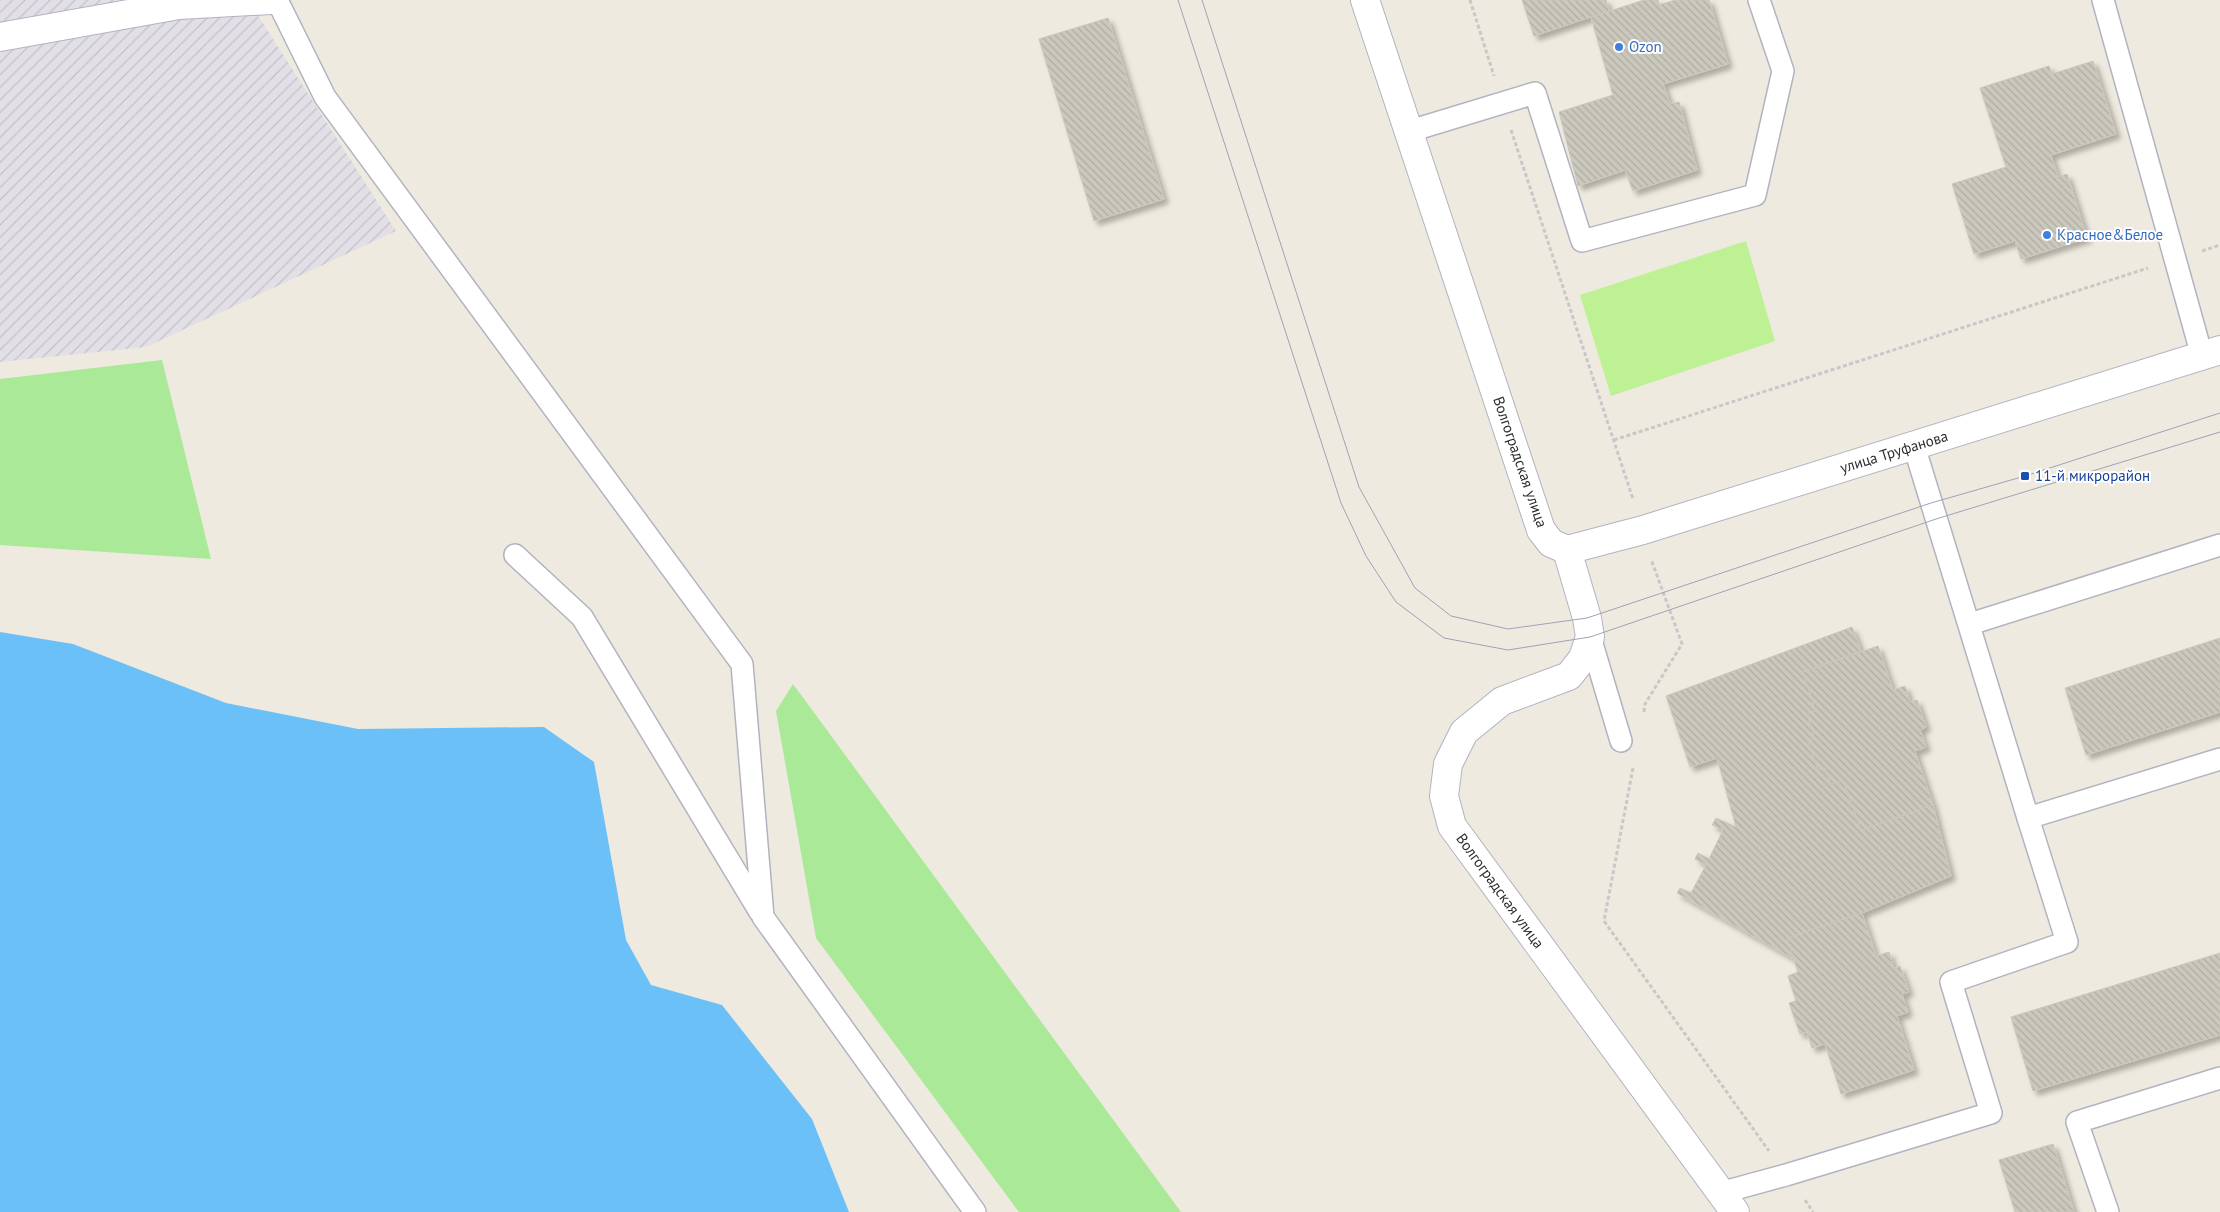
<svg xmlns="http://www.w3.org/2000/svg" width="2220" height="1212" font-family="'PT Sans',sans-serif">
<defs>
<pattern id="industrial-furrows" width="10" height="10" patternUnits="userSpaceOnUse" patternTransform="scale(1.25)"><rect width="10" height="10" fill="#e3dfe7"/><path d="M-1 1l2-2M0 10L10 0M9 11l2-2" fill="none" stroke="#c3c0c6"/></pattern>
<pattern id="building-back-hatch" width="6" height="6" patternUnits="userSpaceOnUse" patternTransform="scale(1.25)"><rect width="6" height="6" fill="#cbc8bd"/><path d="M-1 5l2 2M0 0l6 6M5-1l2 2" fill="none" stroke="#afaca3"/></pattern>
<filter id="shadow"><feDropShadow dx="4.5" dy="4.5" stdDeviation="2.5" flood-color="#0004"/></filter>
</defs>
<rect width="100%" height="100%" fill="#efeadf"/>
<polygon fill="url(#industrial-furrows)" points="0,0 248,0 396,231 146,347 0,362"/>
<g fill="#a9e997">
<polygon points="162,360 211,559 0,545 0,379"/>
<polygon points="793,684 1181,1212 1019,1212 816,938 776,711"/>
</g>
<polygon fill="#bdf193" points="1746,241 1775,341 1611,396 1580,295"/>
<polygon fill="#6bc0f8" points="0,632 73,644 226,703 358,729 544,727 594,762 626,940 651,985 722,1005 812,1119 849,1212 0,1212"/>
<g fill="url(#building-back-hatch)" stroke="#cbc7b8" filter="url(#shadow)">
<polygon points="1522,0 1606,0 1609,11 1534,36"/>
<polygon points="1644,0 1658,0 1659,5 1675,0 1709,0 1728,64 1663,84 1670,104 1679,102 1697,170 1633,191 1625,170 1578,186 1559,112 1613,95 1591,17"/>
<polygon points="1108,18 1164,199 1094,221 1039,39"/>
<polygon points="2093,61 2116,134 2051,155 2058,177 2067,174 2087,238 2021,259 2015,241 1974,254 1952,184 2006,167 1980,88 2049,66 2052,74"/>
<polygon points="1852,627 1861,651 1803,672 1816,711 1807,714 1815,739 1808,741 1818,770 1825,768 1831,784 1843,780 1861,830 1933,805 1951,876 1862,913 1787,938 1794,959 1677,893 1680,888 1691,893 1706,865 1695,859 1698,853 1709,859 1723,830 1712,825 1716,818 1736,827 1717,758 1690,767 1666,696"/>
<polygon points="2220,638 2220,712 2086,755 2065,688"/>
<polygon points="1878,646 1893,690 1905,686 1910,702 1917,700 1926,727 1920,730 1926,747 1915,751 1933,805 1861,830 1843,780 1831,784 1825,768 1818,770 1808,741 1815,739 1807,714 1816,711 1803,672"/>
<polygon points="1862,913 1876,956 1889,952 1894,969 1900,966 1909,992 1902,994 1908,1012 1897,1016 1914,1070 1841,1094 1825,1044 1812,1048 1807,1032 1800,1034 1789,1003 1796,1001 1788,976 1798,972 1787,938"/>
<polygon points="2220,953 2220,1035 2033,1091 2011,1017"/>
<polygon points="2053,1144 2074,1212 2015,1212 1999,1160"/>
</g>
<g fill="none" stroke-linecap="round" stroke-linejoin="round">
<g stroke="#b2b3c1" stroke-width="24">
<g id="lane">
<polyline points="277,0 325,97 742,664 763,917 975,1212"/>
<polyline points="2103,0 2202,356"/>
<polyline points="1410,131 1535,93 1582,241 1755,195 1783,71 1759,0"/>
<polyline points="1914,446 2028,818 2220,759"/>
<polyline points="515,555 582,617 760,912"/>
<polyline points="1970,624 2220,545"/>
<polyline points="1590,637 1621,741"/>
<polyline points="1720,1193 1786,1175 1991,1113 1951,982 2067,942 2028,818"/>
<polyline points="2108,1212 2077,1122 2220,1078"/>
</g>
</g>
<g stroke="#b2b3c1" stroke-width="30">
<g id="street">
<polyline points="0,37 179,5 271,0"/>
<polyline points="1567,550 1587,618 1590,637 1583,658 1569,676 1502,701 1464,732 1448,764 1444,796 1452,826 1735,1212"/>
</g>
</g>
<g stroke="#b2b3c1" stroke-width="30">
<polyline id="secondary" points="1365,0 1541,530 1551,543 1567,550 1643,530 2220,350"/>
</g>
<g stroke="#c8c8c8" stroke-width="3" stroke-dasharray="4 2.5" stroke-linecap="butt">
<polyline points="1470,0 1494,76"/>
<polyline points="1511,130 1633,499"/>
<polyline points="2202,251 2220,245"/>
<polyline points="1614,440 2148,268"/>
<polyline points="1644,712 1645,704 1682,644 1651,559"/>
<polyline points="1633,768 1604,921 1769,1151"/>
<polyline points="1805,1200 1813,1212"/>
</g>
<use href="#lane" stroke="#fff" stroke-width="21"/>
<use href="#street" stroke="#fff" stroke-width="28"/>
<use href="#secondary" stroke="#fff" stroke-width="28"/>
<g stroke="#a0a1b8" stroke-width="1">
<polyline points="1178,0 1341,503 1366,556 1396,602 1444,638 1508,650 1590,637 1936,519 2220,432"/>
<polyline points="1202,0 1359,487 1415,588 1451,616 1508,629 1587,618 1931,503 2025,476 2220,413"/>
</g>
</g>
<g fill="#3f7fe0" stroke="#fff" stroke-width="2">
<circle cx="1619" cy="47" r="5"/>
<circle cx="2047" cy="235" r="5"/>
</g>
<rect fill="#1a4fb4" stroke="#fff" stroke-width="2" x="2020" y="471" width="10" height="10" rx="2.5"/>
<g text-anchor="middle" stroke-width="4" stroke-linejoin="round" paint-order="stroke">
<g font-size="15" fill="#366cbe" stroke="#fff" text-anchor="start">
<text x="1629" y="52">Ozon</text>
<text x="2057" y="240">Красное&amp;Белое</text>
</g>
<g font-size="15" fill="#2d2d2d" stroke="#fff">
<text transform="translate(1894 452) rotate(-17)" y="5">улица Труфанова</text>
<text transform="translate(1520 462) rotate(71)" y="5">Волгоградская улица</text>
<text transform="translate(1500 891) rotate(54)" y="5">Волгоградская улица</text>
</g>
<g font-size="15" fill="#164399" stroke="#fff" text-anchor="start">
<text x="2035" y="481">11-й микрорайон</text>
</g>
</g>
</svg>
